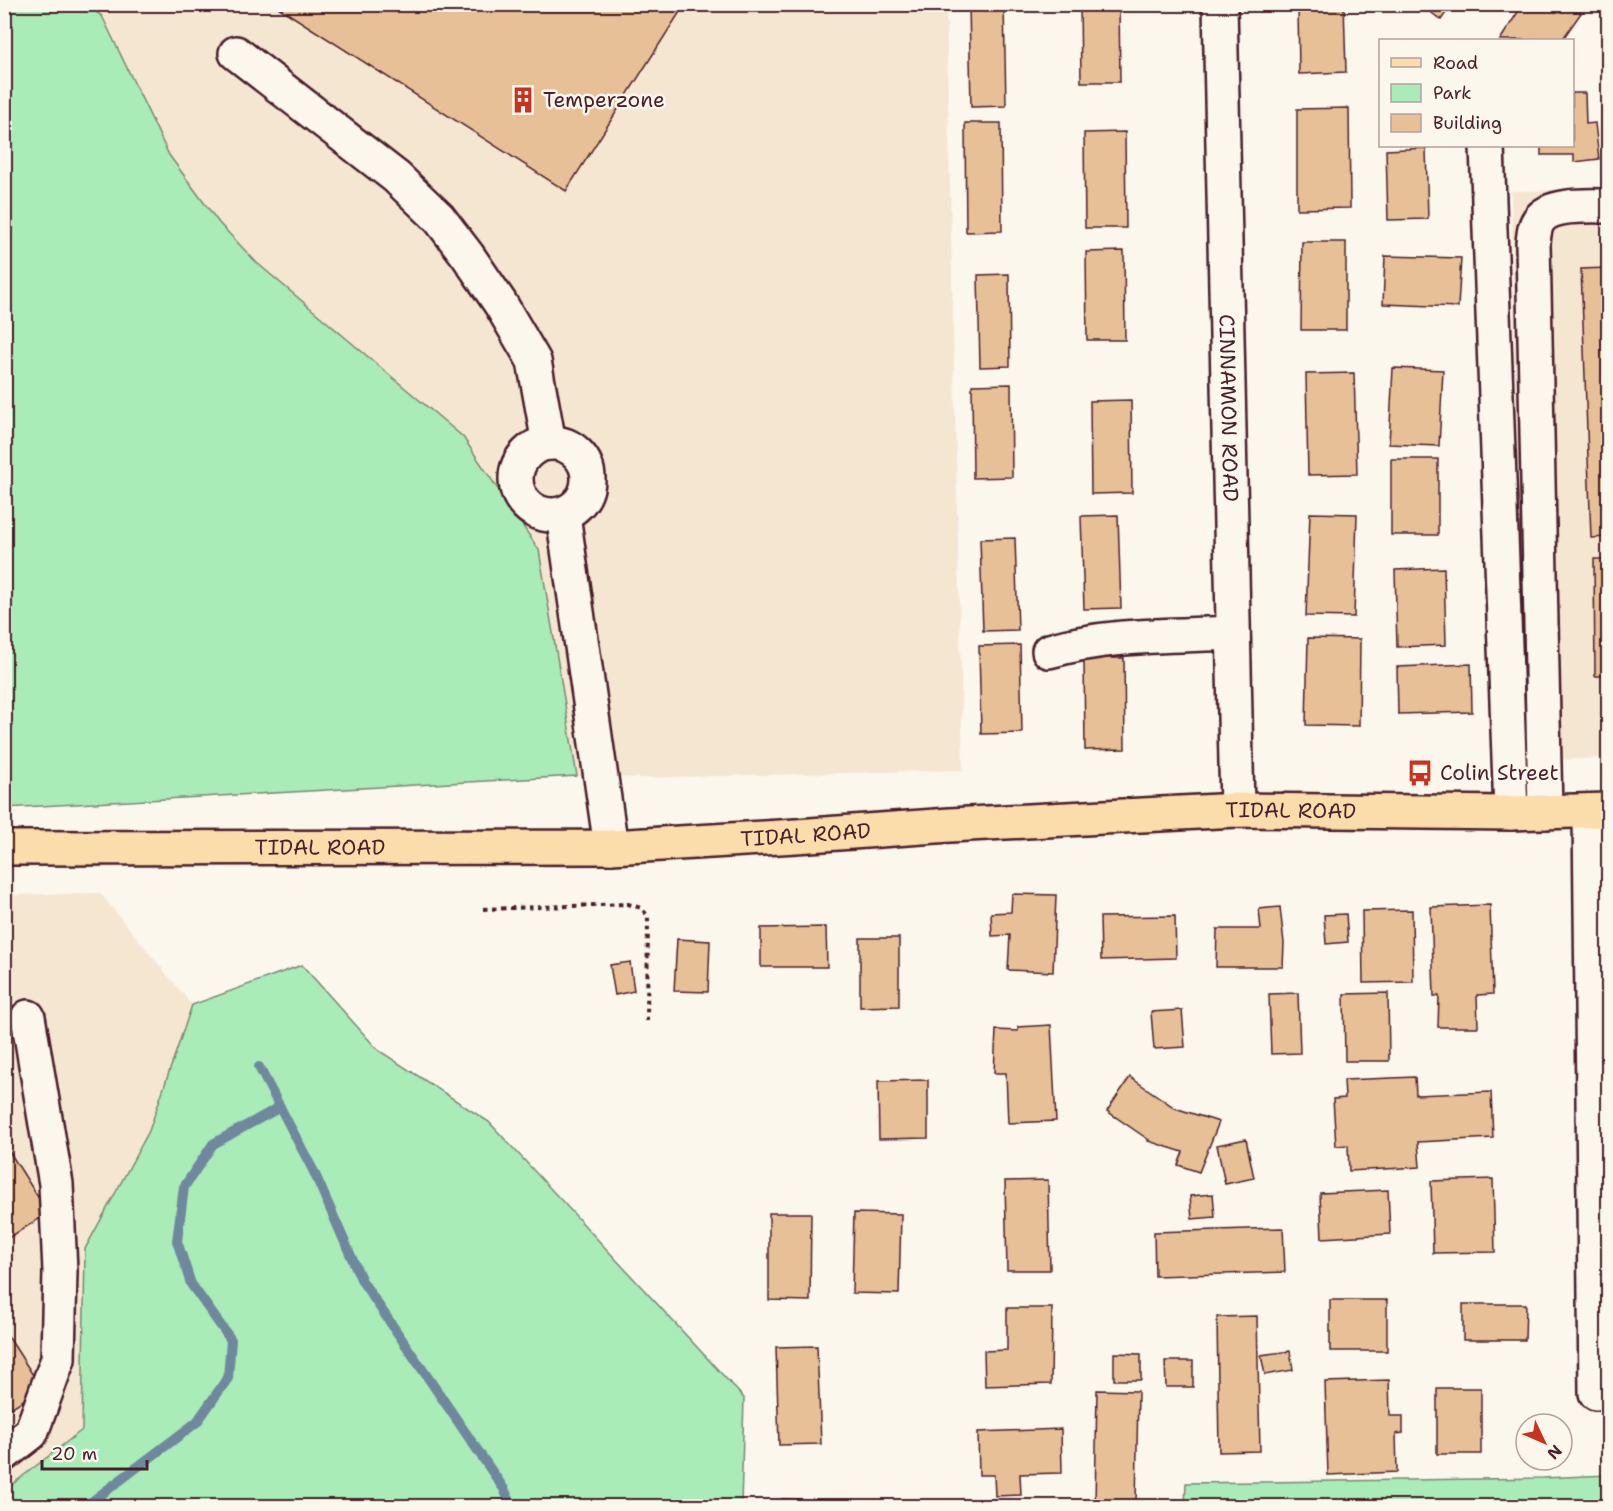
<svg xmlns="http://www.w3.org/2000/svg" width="1613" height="1511" font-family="'Shantell Sans',sans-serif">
<rect width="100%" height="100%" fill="#fbf7ec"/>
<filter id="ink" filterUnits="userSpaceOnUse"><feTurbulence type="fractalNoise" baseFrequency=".0167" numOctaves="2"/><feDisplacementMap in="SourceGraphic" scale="12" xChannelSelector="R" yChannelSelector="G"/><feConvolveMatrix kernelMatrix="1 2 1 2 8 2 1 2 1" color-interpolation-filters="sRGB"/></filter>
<g filter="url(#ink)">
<g fill="#f5e6d2">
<polygon points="85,5 946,5 963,770 641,778 577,776 539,550 219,223 169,155 103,16"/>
<polygon points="1608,189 1608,758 1524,761 1511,191"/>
<polygon points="100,893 192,1005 149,1131 85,1249 82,1430 5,1490 5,895"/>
</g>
<g fill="#a9ecb7" stroke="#7a8671" stroke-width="1.5">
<polygon points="4,5 85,5 102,16 169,155 219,223 257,263 463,437 539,550 577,776 5,808"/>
<polygon points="302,965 378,1050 489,1122 744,1398 741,1506 5,1506 5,1490 82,1430 85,1249 149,1131 192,1005"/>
<polygon points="1608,1475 1608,1506 1185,1506 1186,1483 1543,1478"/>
</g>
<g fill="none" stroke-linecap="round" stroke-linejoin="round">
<g stroke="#6f889e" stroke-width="10">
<polyline points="259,1067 314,1172 362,1281 504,1489 512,1506"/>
<polyline points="86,1506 197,1422 228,1378 231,1340 191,1284 177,1241 184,1187 213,1144 280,1107"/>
</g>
</g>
<g fill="#e7c097" stroke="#4a1f2b" stroke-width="1.5">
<polygon points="273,4 685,4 566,191"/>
<polygon points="969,4 1004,4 1006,106 971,107"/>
<polygon points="1080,4 1119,4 1120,82 1081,82"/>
<polygon points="1298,4 1344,4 1346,72 1299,74"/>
<polygon points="1420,4 1452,4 1441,20"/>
<polygon points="1523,4 1568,4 1581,13 1562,40 1500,40"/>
<polygon points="1572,93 1585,93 1586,124 1595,123 1599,159 1574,162 1574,155 1541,155 1541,146 1572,146"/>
<polygon points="1349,108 1350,208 1297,209 1297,109"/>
<polygon points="965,123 1001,123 1002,231 966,232"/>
<polygon points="1125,132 1126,228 1085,228 1084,133"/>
<polygon points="1426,148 1428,219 1388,220 1386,150"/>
<polygon points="1302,242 1346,242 1346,330 1301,330"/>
<polygon points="1124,251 1125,340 1087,340 1086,252"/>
<polygon points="1385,256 1461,258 1458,307 1383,304"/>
<polygon points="1608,268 1608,537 1591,538 1581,269"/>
<polygon points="1009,274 1010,366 980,367 978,275"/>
<polygon points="1393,368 1443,370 1439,446 1389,444"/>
<polygon points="1354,373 1357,474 1308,475 1306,374"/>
<polygon points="1011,384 1012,477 973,478 972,385"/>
<polygon points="1131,400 1132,493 1091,494 1090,401"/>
<rect x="1391" y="459" width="47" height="76"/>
<polygon points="1310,513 1357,514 1354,617 1306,616"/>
<polygon points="1118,515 1121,608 1084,609 1081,516"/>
<polygon points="1015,538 1018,630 983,631 980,539"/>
<polygon points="1594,559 1608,559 1608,676 1595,676"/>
<polygon points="1444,568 1446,645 1397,647 1395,570"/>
<polygon points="1308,638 1360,639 1359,726 1306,725"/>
<polygon points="1020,645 1022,733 981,734 979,646"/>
<polygon points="1084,658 1124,658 1125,749 1085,750"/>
<polygon points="1471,664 1472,712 1398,714 1397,667"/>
<polygon points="1012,894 1056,895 1053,972 1008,970 1010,935 992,936 991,913 1011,912"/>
<polygon points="1490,905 1493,994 1477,995 1478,1027 1438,1027 1439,996 1434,996 1431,907"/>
<polygon points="1280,907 1284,943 1283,967 1216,967 1217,929 1261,929 1259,909"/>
<polygon points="1412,910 1413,982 1363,983 1362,911"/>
<polygon points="1346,914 1348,942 1326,944 1324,915"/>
<polygon points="1175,916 1176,958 1101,960 1100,917"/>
<polygon points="826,927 827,967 761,967 761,928"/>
<polygon points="860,938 899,938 899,1006 860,1007"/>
<polygon points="677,939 710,941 708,992 674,991"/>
<polygon points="630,962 634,991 615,995 610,965"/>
<polygon points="1298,993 1300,1053 1271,1054 1269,994"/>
<polygon points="1388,993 1389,1061 1345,1061 1344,994"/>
<polygon points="1182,1010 1185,1047 1154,1049 1151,1012"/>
<polygon points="1051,1025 1056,1121 1008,1123 1006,1073 994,1073 996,1030 1018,1031 1018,1027"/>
<polygon points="1130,1077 1175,1108 1219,1122 1199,1172 1178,1165 1183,1152 1148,1141 1149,1140 1107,1111"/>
<polygon points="1415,1077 1416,1095 1491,1092 1493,1138 1418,1142 1420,1167 1349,1171 1348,1145 1336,1146 1333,1099 1345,1098 1344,1080"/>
<polygon points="928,1080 928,1138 879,1139 878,1081"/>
<polygon points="1246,1139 1254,1178 1225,1184 1217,1145"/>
<polygon points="4,1143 48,1213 4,1241"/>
<polygon points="1493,1179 1495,1252 1433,1253 1431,1181"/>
<polygon points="1048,1180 1050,1270 1007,1270 1005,1181"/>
<polygon points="1388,1190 1390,1234 1322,1238 1320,1193"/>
<polygon points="1213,1194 1215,1217 1192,1219 1190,1196"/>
<polygon points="769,1213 811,1213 810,1301 769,1300"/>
<polygon points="854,1213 901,1214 899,1294 852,1293"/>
<polygon points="1283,1228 1285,1272 1155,1276 1154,1232"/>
<rect x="1330" y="1300" width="57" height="51"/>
<polygon points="1463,1304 1526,1304 1525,1340 1463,1340"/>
<polygon points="1007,1308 1052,1308 1051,1384 985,1386 984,1351 1007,1350"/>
<polygon points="1257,1316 1260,1451 1219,1452 1217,1317"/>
<polygon points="4,1330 42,1389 4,1412"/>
<polygon points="817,1346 821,1444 779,1445 776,1347"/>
<polygon points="1290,1351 1293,1370 1265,1375 1261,1355"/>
<polygon points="1114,1353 1141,1354 1141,1380 1114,1380"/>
<polygon points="1165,1361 1193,1361 1193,1387 1166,1387"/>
<polygon points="1389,1380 1390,1416 1403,1416 1403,1433 1396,1434 1397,1472 1328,1475 1325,1382"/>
<rect x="1437" y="1388" width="44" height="66"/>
<polygon points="1097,1390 1138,1391 1136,1506 1095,1506"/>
<polygon points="1061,1429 1062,1473 1020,1474 1021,1495 995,1496 994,1475 979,1475 978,1432"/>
<polygon points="782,1499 820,1500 819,1506 781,1506"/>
</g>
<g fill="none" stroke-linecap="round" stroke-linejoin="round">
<g stroke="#4a1f2b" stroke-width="38">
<g id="minor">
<path id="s1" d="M1220,4L1237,810"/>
<polyline points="236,53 396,177 439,218 468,256 500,303 534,361 549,443"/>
<polyline points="1487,146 1511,813"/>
<circle cx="552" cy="479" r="36"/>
<polyline points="563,515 611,847"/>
<path d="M1049,651C1108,634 1171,636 1233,633"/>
<polyline points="1590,811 1596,1393"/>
<path d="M1545,812L1533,243C1534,235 1534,227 1539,220C1551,203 1590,206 1608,206"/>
<polyline points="4,1454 31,1433 58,1359 60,1271 56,1184 28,1017"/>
</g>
</g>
<g stroke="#4a1f2b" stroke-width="38">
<g id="major">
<path id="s2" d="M4,848L611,847L796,836L950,825L1237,810L1511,813L1608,810"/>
</g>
</g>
<polyline stroke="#4a1f2b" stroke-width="4" stroke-dasharray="4.5 4.5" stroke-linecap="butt" points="483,909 628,904 641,908 648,916 647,1021"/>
<use href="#minor" stroke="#fbf7ec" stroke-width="33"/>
<use href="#major" stroke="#fbdcab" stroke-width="33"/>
</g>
</g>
<defs>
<g id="building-bare" transform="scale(2.07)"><path d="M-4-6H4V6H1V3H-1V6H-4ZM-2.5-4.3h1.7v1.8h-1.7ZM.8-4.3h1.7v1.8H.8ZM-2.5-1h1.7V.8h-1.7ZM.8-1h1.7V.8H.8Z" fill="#c8321e" stroke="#fbf7ec" stroke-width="2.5" paint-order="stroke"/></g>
<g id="bus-bare" transform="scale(2.07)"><path d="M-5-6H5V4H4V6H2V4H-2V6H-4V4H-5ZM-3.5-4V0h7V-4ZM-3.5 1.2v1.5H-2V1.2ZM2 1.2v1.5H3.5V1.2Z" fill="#c8321e" stroke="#fbf7ec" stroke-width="2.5" paint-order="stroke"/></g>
</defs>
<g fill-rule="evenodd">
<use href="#building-bare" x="523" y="100"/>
<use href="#bus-bare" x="1420" y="773"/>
</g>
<g text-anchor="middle" stroke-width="5" stroke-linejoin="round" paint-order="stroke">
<g font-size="21" fill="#4a1f2b" stroke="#fbf7ec" text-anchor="start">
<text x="543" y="107">Temperzone</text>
<text x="1440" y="780">Colin Street</text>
</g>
<g font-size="21" fill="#4a1f2b" stroke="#fbf7ec">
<text dy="7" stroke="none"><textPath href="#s1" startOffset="404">CINNAMON ROAD</textPath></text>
<text dy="7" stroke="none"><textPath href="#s2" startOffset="1288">TIDAL ROAD</textPath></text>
<text dy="7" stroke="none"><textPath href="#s2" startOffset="802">TIDAL ROAD</textPath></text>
<text dy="7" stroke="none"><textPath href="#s2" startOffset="316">TIDAL ROAD</textPath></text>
</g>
</g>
<rect width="1613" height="1511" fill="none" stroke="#fbf7ec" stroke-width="24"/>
<rect x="12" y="12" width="1589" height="1487" fill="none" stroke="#4a1f2b" stroke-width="2" filter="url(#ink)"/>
<rect x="1379" y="39" width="195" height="108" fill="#fbf7ec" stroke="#b4a19f" stroke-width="1.5"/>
<rect x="1391" y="58" width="30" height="9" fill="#fbdcab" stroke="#b4a19f" stroke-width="1.5"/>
<text x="1433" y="69" font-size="18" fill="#4a1f2b">Road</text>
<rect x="1391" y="84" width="30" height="18" fill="#a9ecb7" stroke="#b4a19f" stroke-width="1.5"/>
<text x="1433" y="99" font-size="18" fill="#4a1f2b">Park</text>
<rect x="1391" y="114" width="30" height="18" fill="#e7c097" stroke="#b4a19f" stroke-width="1.5"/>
<text x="1433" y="129" font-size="18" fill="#4a1f2b">Building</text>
<g transform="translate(1544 1442) rotate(134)"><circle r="28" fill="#fbf7ec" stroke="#b4a19f" stroke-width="1.5"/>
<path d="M0-4.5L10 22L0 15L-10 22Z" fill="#c8321e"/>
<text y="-9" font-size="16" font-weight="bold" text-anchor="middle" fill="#4a1f2b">N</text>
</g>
<path d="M42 1460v9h105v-9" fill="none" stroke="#4a1f2b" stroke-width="3"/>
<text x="51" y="1460" font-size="18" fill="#4a1f2b" stroke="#fbf7ec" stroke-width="4.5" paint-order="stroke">20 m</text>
</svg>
